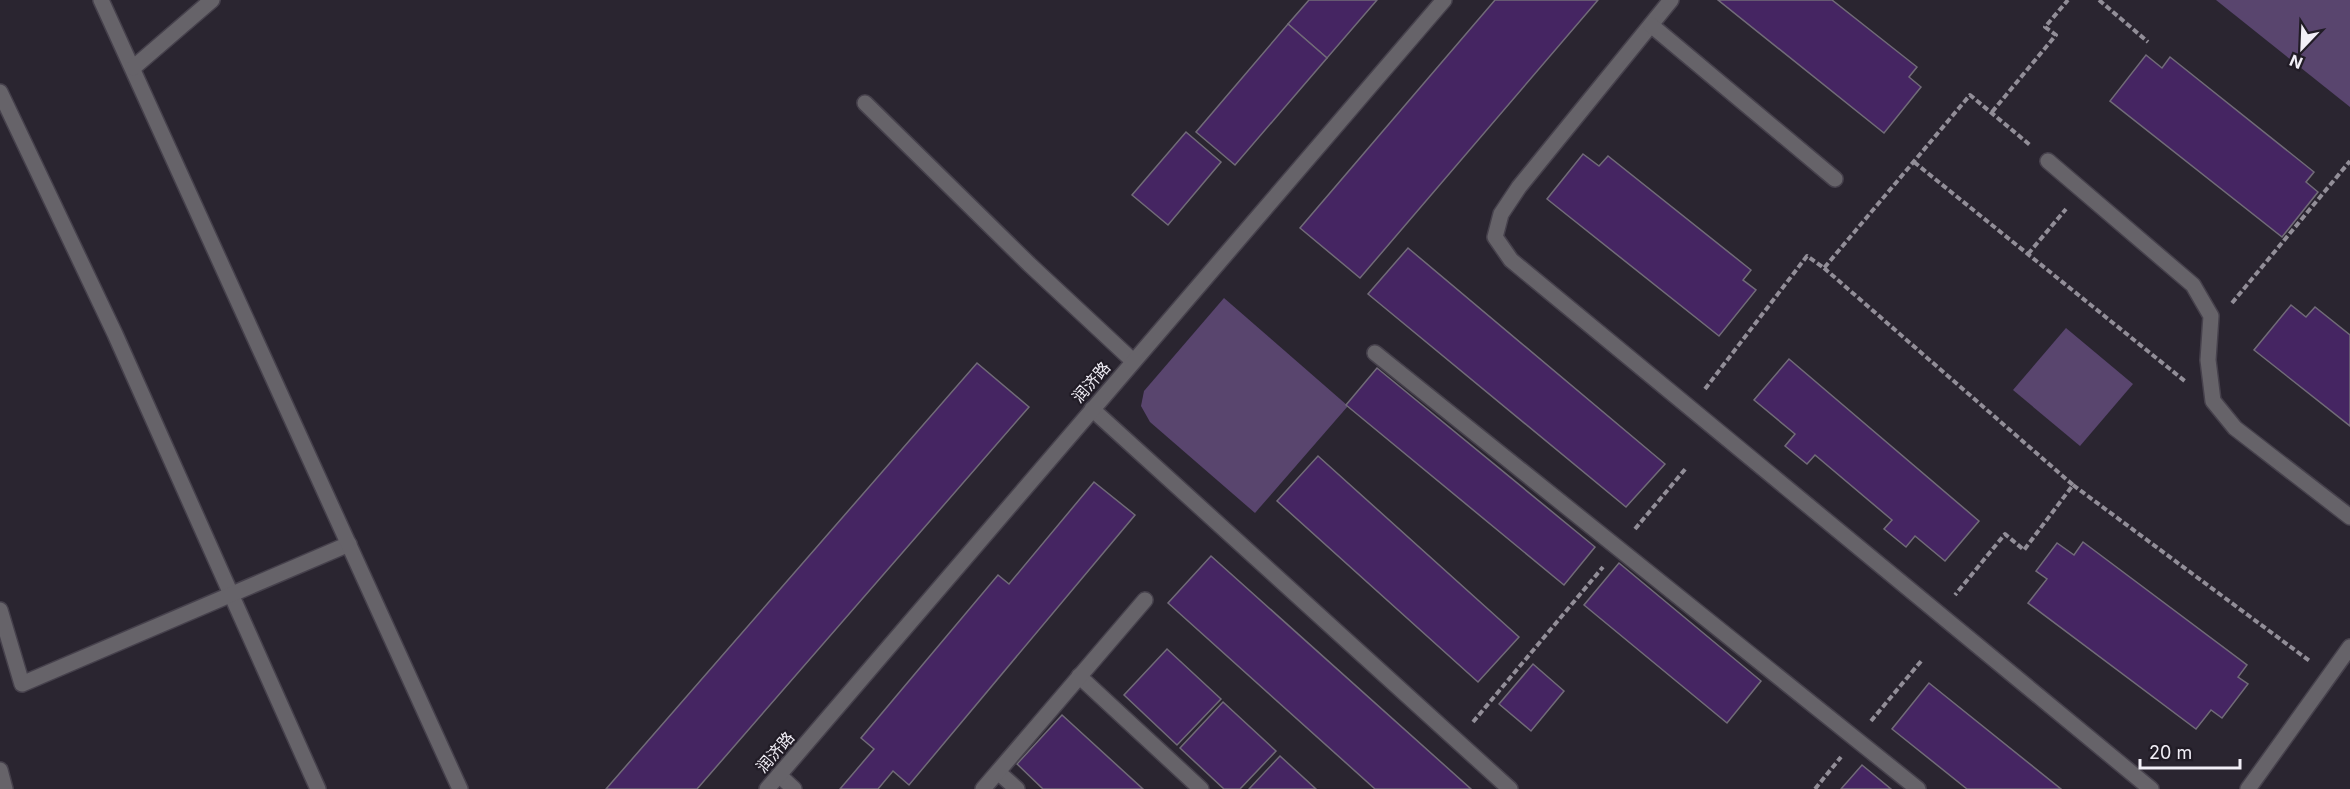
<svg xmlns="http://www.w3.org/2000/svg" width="2350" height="789" font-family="Inter,'Noto Sans SC',sans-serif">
<rect width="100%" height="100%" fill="#2a2530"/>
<g fill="#59456e">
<polygon points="2216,0 2350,0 2350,107"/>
<polygon points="1224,298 1348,406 1255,513 1150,422 1141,406 1144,391"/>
<polygon points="2066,328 2133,384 2080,446 2013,390"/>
</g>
<g fill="#452562" stroke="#716b78" stroke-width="1.5">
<polygon points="1309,0 1377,0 1327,58 1288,24"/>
<polygon points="1495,0 1598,0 1360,278 1300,228"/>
<polygon points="1718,0 1832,0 1917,67 1909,77 1921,87 1884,133"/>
<polygon points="1288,24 1327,58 1235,165 1196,132"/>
<polygon points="2146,55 2162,68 2170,57 2314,172 2306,182 2318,192 2282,237 2110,101"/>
<polygon points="1186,132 1221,162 1168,225 1132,195"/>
<polygon points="1583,154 1599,166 1608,156 1751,270 1743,280 1756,290 1719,336 1547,199"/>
<polygon points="1408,248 1665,464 1626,507 1368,294"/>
<polygon points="2291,305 2306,317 2315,307 2350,335 2350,426 2254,350"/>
<polygon points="1789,359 1979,521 1945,561 1915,536 1906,547 1884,529 1892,520 1815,455 1807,464 1785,446 1795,434 1754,400"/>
<polygon points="977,363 1029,407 697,789 606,789"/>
<polygon points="1377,368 1595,547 1564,585 1346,405"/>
<polygon points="1318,456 1519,637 1478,682 1277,501"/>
<polygon points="1094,482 1135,515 909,785 893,771 878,789 840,789 874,749 861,738 998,575 1009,584"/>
<polygon points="2083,542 2247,665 2238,677 2248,684 2222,718 2211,710 2196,729 2028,603 2047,579 2036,571 2057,543 2074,555"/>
<polygon points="1211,556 1471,789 1375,789 1168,603"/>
<polygon points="1619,563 1761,681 1727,723 1584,605"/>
<polygon points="1167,649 1221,699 1177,745 1124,695"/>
<polygon points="1533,664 1564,691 1531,731 1499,704"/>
<polygon points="1929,683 2061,789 1967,789 1892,729"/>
<polygon points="1223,702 1276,751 1240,789 1224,789 1180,748"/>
<polygon points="1062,715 1143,789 1043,789 1017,764"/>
<polygon points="1280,756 1316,789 1249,789"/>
<polygon points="1862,765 1891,789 1841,789"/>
</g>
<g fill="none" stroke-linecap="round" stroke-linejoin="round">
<g stroke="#46414c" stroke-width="18">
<g id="lane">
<polyline points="1671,0 1519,187 1501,214 1495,237 1511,260 2151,789"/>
<polyline points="1651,25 1835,179"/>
<polyline points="0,92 115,334 318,789"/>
<polyline points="865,103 1029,264 1133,361"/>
<polyline points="2048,161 2193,285 2211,316 2208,360 2213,401 2235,428 2350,517"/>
<polyline points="0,610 22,684 349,544"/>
<polyline points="1079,676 1201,789"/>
<polyline points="0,770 5,789"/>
<polyline points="998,772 1017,789"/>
<polyline points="983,789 1145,600"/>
<polyline points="2248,789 2350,647"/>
</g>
</g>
<g stroke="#46414c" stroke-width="18">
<g id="street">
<polyline points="101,0 460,789"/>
<polyline points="133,68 212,0"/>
<polyline points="1375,353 1918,789"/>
<polyline points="1092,409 1510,789"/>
<polyline points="779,775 794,789"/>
<polyline points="767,789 1444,0"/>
</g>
</g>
<g stroke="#928e98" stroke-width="4" stroke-dasharray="6 3" stroke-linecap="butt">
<polyline points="2099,0 2148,42"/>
<polyline points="1992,112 2056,35 2045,27 2068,0"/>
<polyline points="1914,162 2186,382"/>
<polyline points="2028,254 2066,209"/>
<polyline points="1824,268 2073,485 2024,550 2005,534 1955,595"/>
<polyline points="2232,303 2350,161"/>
<polyline points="1705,389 1807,256 1824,268 1970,95 2030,145"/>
<polyline points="2073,485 2311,662"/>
<polyline points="1635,529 1687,467"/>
<polyline points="1871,721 1922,660"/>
<polyline points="1473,722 1603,567"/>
<polyline points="1815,789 1841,757"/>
</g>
<use href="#lane" stroke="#666369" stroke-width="15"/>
<use href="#street" stroke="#666369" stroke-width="15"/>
</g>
<g text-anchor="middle" stroke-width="4.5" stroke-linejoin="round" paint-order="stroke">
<g font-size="16" fill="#f2eff7" stroke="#211c26">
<text transform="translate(1091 382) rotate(-49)" y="6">润济路</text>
<text transform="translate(775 752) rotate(-49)" y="6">润济路</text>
</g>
</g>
<g transform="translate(2302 48) rotate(203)" stroke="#211c26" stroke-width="4.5" paint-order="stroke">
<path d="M0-4.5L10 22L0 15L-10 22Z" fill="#f2eff7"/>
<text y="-9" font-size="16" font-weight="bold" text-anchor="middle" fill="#f2eff7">N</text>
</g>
<path d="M2140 759v9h100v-9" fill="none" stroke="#f2eff7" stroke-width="3"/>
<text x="2149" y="759" font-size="18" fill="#f2eff7" stroke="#211c26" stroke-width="4.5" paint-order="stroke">20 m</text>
</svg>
